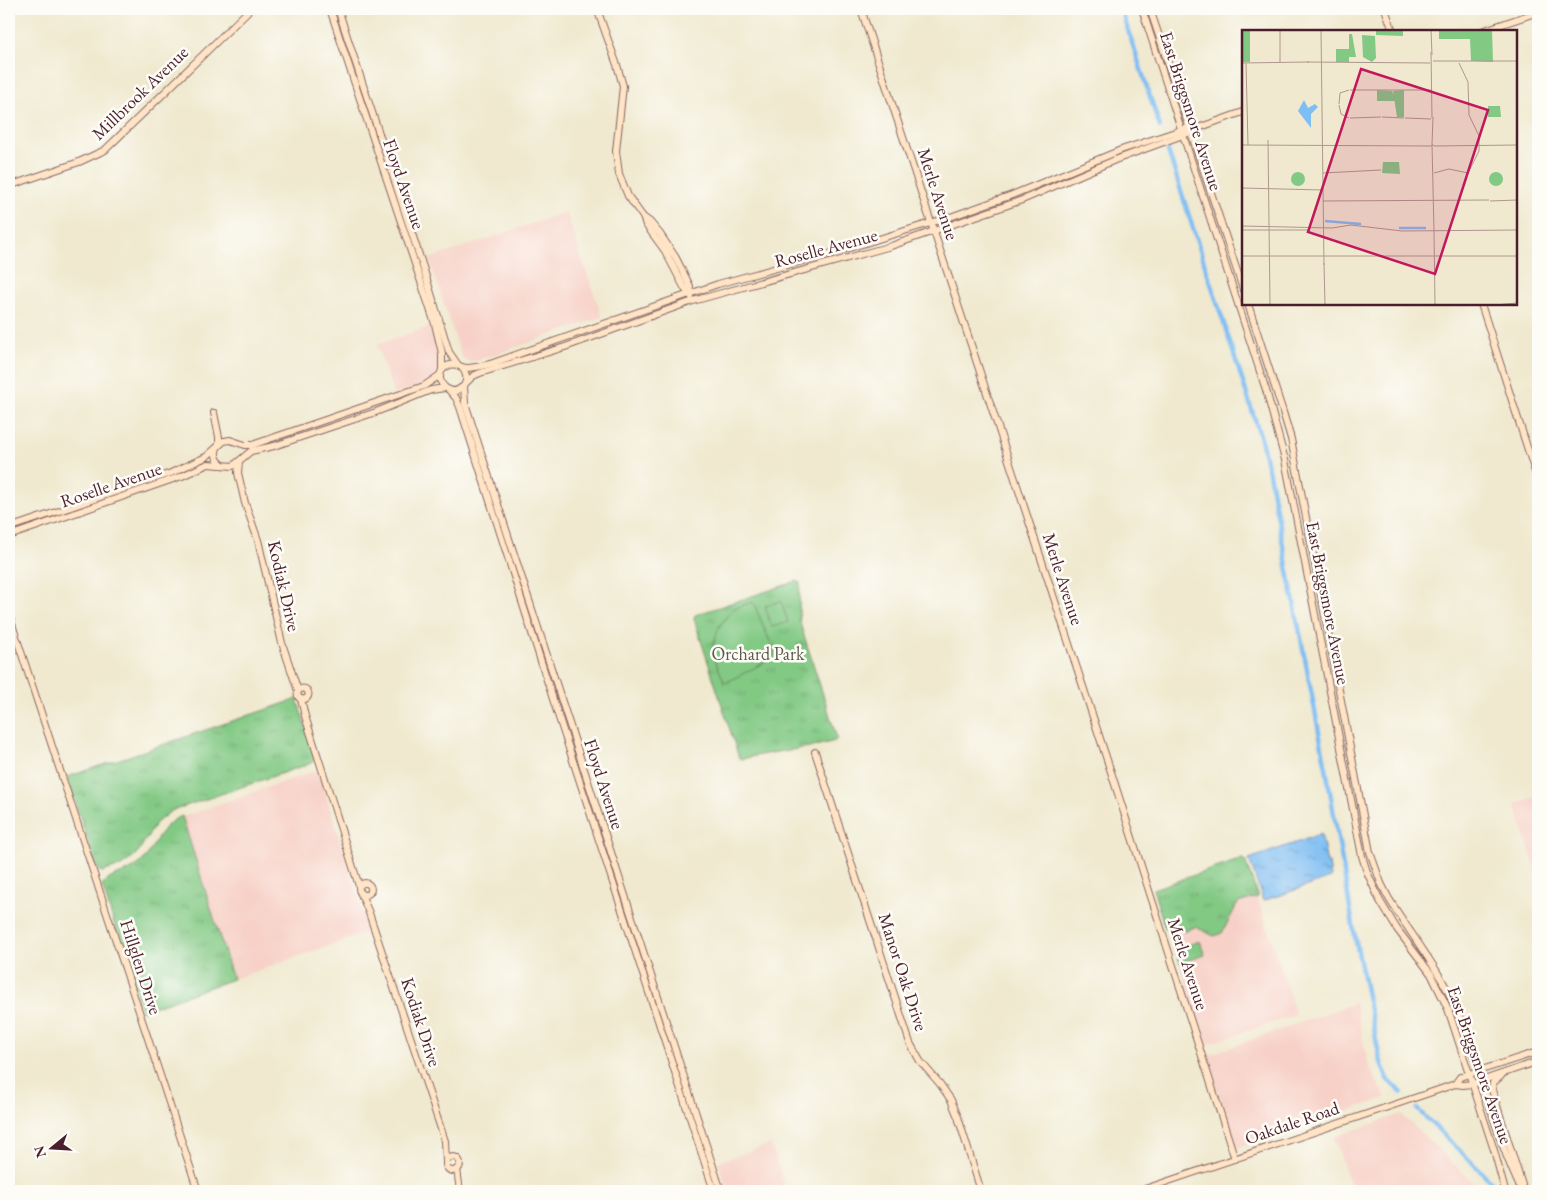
<svg xmlns="http://www.w3.org/2000/svg" width="1547" height="1200" font-family="'EB Garamond',serif">
<defs>
<pattern id="park-tufts" width="24" height="20" patternUnits="userSpaceOnUse" patternTransform="scale(1.25)"><rect width="24" height="20" fill="#82c984"/><path d="M3 7l-1-3M5 7V3M7 7l1-3M15 17l-1-3M17 17v-4M19 17l1-3" fill="none" stroke="#72ac72"/></pattern>
<pattern id="water-ripples" width="26" height="14" patternUnits="userSpaceOnUse" patternTransform="scale(1.25)"><rect width="26" height="14" fill="#7fbef3"/><path d="M2 4q2-2 4 0t4 0M15 11q2-2 4 0t4 0" fill="none" stroke="#6a9ac5"/></pattern>
</defs>
<rect width="100%" height="100%" fill="#fdfcf7"/>
<filter id="ink" filterUnits="userSpaceOnUse"><feTurbulence type="fractalNoise" baseFrequency=".02" numOctaves="2"/><feDisplacementMap in="SourceGraphic" scale="10" xChannelSelector="R" yChannelSelector="G"/><feConvolveMatrix kernelMatrix="1 2 1 2 8 2 1 2 1" color-interpolation-filters="sRGB"/></filter>
<filter id="wash" filterUnits="userSpaceOnUse"><feTurbulence type="fractalNoise" baseFrequency=".0096" numOctaves="4" result="noise"/><feDisplacementMap in="SourceGraphic" scale="20" xChannelSelector="R" yChannelSelector="G"/><feGaussianBlur stdDeviation="1.12" result="paint"/><feColorMatrix in="noise" values="0 0 0 0 0 0 0 0 0 0 0 0 0 0 0 0 0 1.4 0 .05"/><feComposite in="paint" operator="in"/></filter>
<g filter="url(#wash)">
<rect width="100%" height="100%" fill="#f0e9cf"/>
<g fill="#f7d1c7">
<polygon points="566,212 602,317 476,361 469,362 463,359 461,355 429,259"/>
<polygon points="434,325 441,365 435,378 426,384 394,395 377,345"/>
<polygon points="315,771 319,773 369,932 233,979 182,817"/>
<polygon points="1538,796 1538,877 1515,804"/>
<polygon points="1242,859 1245,860 1296,1015 1206,1045 1202,1043 1188,999 1188,991 1177,955 1172,950 1153,889"/>
<polygon points="1355,1003 1369,1066 1386,1098 1237,1148 1206,1056"/>
<polygon points="1401,1114 1475,1184 1467,1191 1355,1191 1348,1179 1334,1137"/>
<polygon points="771,1144 786,1191 728,1191 718,1162"/>
</g>
<g fill="url(#park-tufts)" stroke="#667458">
<path d="M797,581L800,583L799,612L800,623L837,738L835,741C804,750 773,751 742,759L739,758L694,619L695,615Z"/>
<polygon points="297,699 315,757 312,763 171,811 156,823 138,852 131,859 121,866 102,872 97,869 67,777"/>
<path d="M182,816L233,979L142,1011L102,886C108,875 127,874 138,865C157,849 156,826 182,816Z"/>
<polygon points="1242,859 1245,860 1258,897 1238,903 1222,933 1214,936 1196,927 1170,934 1168,927 1165,928 1153,889"/>
</g>
<g fill="#82c984" stroke="#667458">
<polygon points="781,601 788,622 772,627 765,606"/>
<polygon points="753,602 774,651 774,656 771,659 725,683 711,652 719,627 732,609"/>
<polygon points="1200,941 1205,955 1180,963 1176,949"/>
</g>
<polygon fill="url(#water-ripples)" stroke="#646e8f" points="1321,834 1327,863 1329,863 1331,878 1263,901 1249,859"/>
<g fill="none" stroke-linecap="round" stroke-linejoin="round">
<g stroke="#7fbef3" stroke-width="4.5">
<polyline points="1121,9 1160,127"/>
<polyline points="1168,151 1260,435 1269,473 1326,768 1355,937 1380,1059 1387,1079 1402,1093"/>
<polyline points="1417,1109 1495,1185"/>
</g>
</g>
</g>
<g filter="url(#ink)">
<g fill="none" stroke-linecap="round" stroke-linejoin="round">
<g stroke="#846664" stroke-width="8">
<g id="secondary">
<polyline points="330,9 435,324 442,353 442,370"/>
<polyline points="338,9 423,267 449,352 458,365"/>
<polyline points="597,9 617,65 623,86 616,151 619,174 628,196 643,217 650,222 660,234 676,258 690,286 690,294"/>
<polyline points="861,9 1111,772 1235,1159"/>
<polyline points="1142,9 1266,390 1285,460 1362,856 1367,872 1380,901 1397,929 1431,974 1448,1009 1494,1150 1505,1191"/>
<polyline points="1150,9 1243,289"/>
<polyline points="1385,9 1393,31"/>
<polyline points="1482,31 1538,12"/>
<polyline points="9,186 79,162 105,150 163,94 250,9"/>
<polyline points="643,217 646,225 665,251 685,289 691,296"/>
<path d="M1248,304L1283,412L1291,439L1370,852L1381,883L1388,897C1410,934 1439,968 1456,1008C1482,1068 1493,1133 1522,1191"/>
<polyline points="1481,304 1538,481"/>
<path d="M461,367C467,373 468,379 464,386L456,391C438,391 434,369 450,365C456,363 460,367 466,368C474,368 482,366 490,364L718,284L843,250L953,216L1012,195L1121,150L1190,127L1195,129"/>
<polyline points="466,383 473,376 480,373 565,347 693,301 891,246 1022,200 1115,160 1191,132 1195,129 1243,112"/>
<polyline points="464,386 465,403 721,1191"/>
<polyline points="449,390 456,398 460,407 559,718 714,1191"/>
<polyline points="214,413 219,437 219,445"/>
<path d="M217,448C214,455 217,461 223,465"/>
<polyline points="239,462 238,473 245,503 258,540 282,643 298,691"/>
<polyline points="9,528 171,473 206,457 224,441 230,440 245,445 252,445 424,386 440,375"/>
<polyline points="9,536 182,476 208,464 233,466 251,451 274,446 376,412 431,390 445,388"/>
<polyline points="9,615 198,1191"/>
<circle cx="303" cy="694" r="5.5"/>
<polyline points="301,699 305,716 359,886"/>
<polyline points="815,752 910,1043 920,1061 940,1084 951,1100 958,1117 981,1191"/>
<circle cx="365" cy="889" r="6"/>
<polyline points="361,894 369,913 445,1141 446,1162"/>
<polyline points="1501,1076 1493,1083 1492,1090 1522,1185"/>
<polyline points="1455,1084 1460,1077 1534,1053 1538,1057"/>
<circle cx="453" cy="1164" r="7"/>
<polyline points="457,1169 460,1191"/>
<polyline points="1139,1191 1441,1089 1455,1084 1463,1085 1472,1084 1536,1062 1538,1057"/>
</g>
</g>
<use href="#secondary" stroke="#ffe4c6" stroke-width="6"/>
</g>
</g>
<g text-anchor="middle" stroke-width="5" stroke-linejoin="round" paint-order="stroke">
<g font-size="18" fill="#4a1f2b" stroke="#fdfcf7">
<text transform="translate(140 93) rotate(-44)" y="6">Millbrook Avenue</text>
<text transform="translate(1191 111) rotate(72)" y="6">East Briggsmore Avenue</text>
<text transform="translate(404 184) rotate(71)" y="6">Floyd Avenue</text>
<text transform="translate(938 194) rotate(72)" y="6">Merle Avenue</text>
<text transform="translate(826 248) rotate(-15)" y="6">Roselle Avenue</text>
<text transform="translate(111 485) rotate(-19)" y="6">Roselle Avenue</text>
<text transform="translate(1063 579) rotate(72)" y="6">Merle Avenue</text>
<text transform="translate(284 586) rotate(77)" y="6">Kodiak Drive</text>
<text transform="translate(1328 603) rotate(79)" y="6">East Briggsmore Avenue</text>
<text transform="translate(604 784) rotate(72)" y="6">Floyd Avenue</text>
<text transform="translate(1188 964) rotate(72)" y="6">Merle Avenue</text>
<text transform="translate(141 967) rotate(72)" y="6">Hillglen Drive</text>
<text transform="translate(903 972) rotate(72)" y="6">Manor Oak Drive</text>
<text transform="translate(421 1022) rotate(72)" y="6">Kodiak Drive</text>
<text transform="translate(1480 1065) rotate(71)" y="6">East Briggsmore Avenue</text>
<text transform="translate(1292 1123) rotate(-19)" y="6">Oakdale Road</text>
</g>
<g font-size="18" fill="#5e5a4a" stroke="#fdfcf7">
<text x="758" y="660">Orchard Park</text>
</g>
</g>
<g transform="translate(1242 30)">
<rect width="275" height="275" fill="#f0e9cf"/>
<path d="M134,0H161V6L134,5ZM197,0H250L251,32L229,31L228,9H197ZM107,4H110L114,27H107V32H94V19H107ZM120,5L133,6L134,28L130,32L121,27Z" fill="#82c984"/>
<path d="M0,0H8V32H0ZM229,0H248L249,8H229ZM135,60L150,61L154,71H135ZM162,60V87H155L151,61ZM246,76H258L259,87H246ZM141,132H157L158,144L140,143ZM49 149a7 7 0 1 1 14 0a7 7 0 1 1-14 0ZM247 149a7 7 0 1 1 14 0a7 7 0 1 1-14 0Z" fill="#82c984"/>
<path d="M62,70L66,78L73,74L76,77L69,84V98L56,81Z" fill="#7fbef3"/>
<path fill="none" stroke="#7fbef3" stroke-width="2.5" d="M83,191L119,194M157,198H184"/>
<path fill="none" stroke="#ae988d" stroke-width="1" d="M38,0V32M79,0L82,235M189,0L190,25M189,22L190,88M191,31H275M65,32L188,33M0,33L67,32M4,33L6,115M108,60H189M97,74L98,63L107,60M97,75L99,84L107,88M140,87L162,88M108,88L139,87M163,88L189,89M26,110L28,275M190,114L191,87M0,115L190,116M192,116L275,115M192,116L190,114L192,201M81,143L139,140M192,143L207,139L226,143L237,121V106L227,85L226,52L217,33M0,158L81,160M81,171L247,170M248,171L275,170M0,196L90,198L109,195L160,201L275,200M0,200H68M192,201L193,275M0,226H275M82,233L83,275M253,275L275,273"/>
<path fill="#c2185b" fill-opacity="0.15" stroke="#c2185b" stroke-width="2.5" d="M119,39L246,80L193,244L66,202Z"/>
<rect width="275" height="275" fill="none" stroke="#4a1f2b" stroke-width="2.5"/>
</g>
<rect width="1547" height="1200" fill="none" stroke="#fdfcf7" stroke-width="30"/>
<g transform="translate(52 1148) rotate(252)" stroke="#fdfcf7" stroke-width="4" paint-order="stroke">
<path d="M0-4L9 19L0 12L-9 19Z" fill="#4a1f2b"/>
<text y="-8" font-size="14" font-weight="bold" text-anchor="middle" fill="#4a1f2b">N</text>
</g>
</svg>
